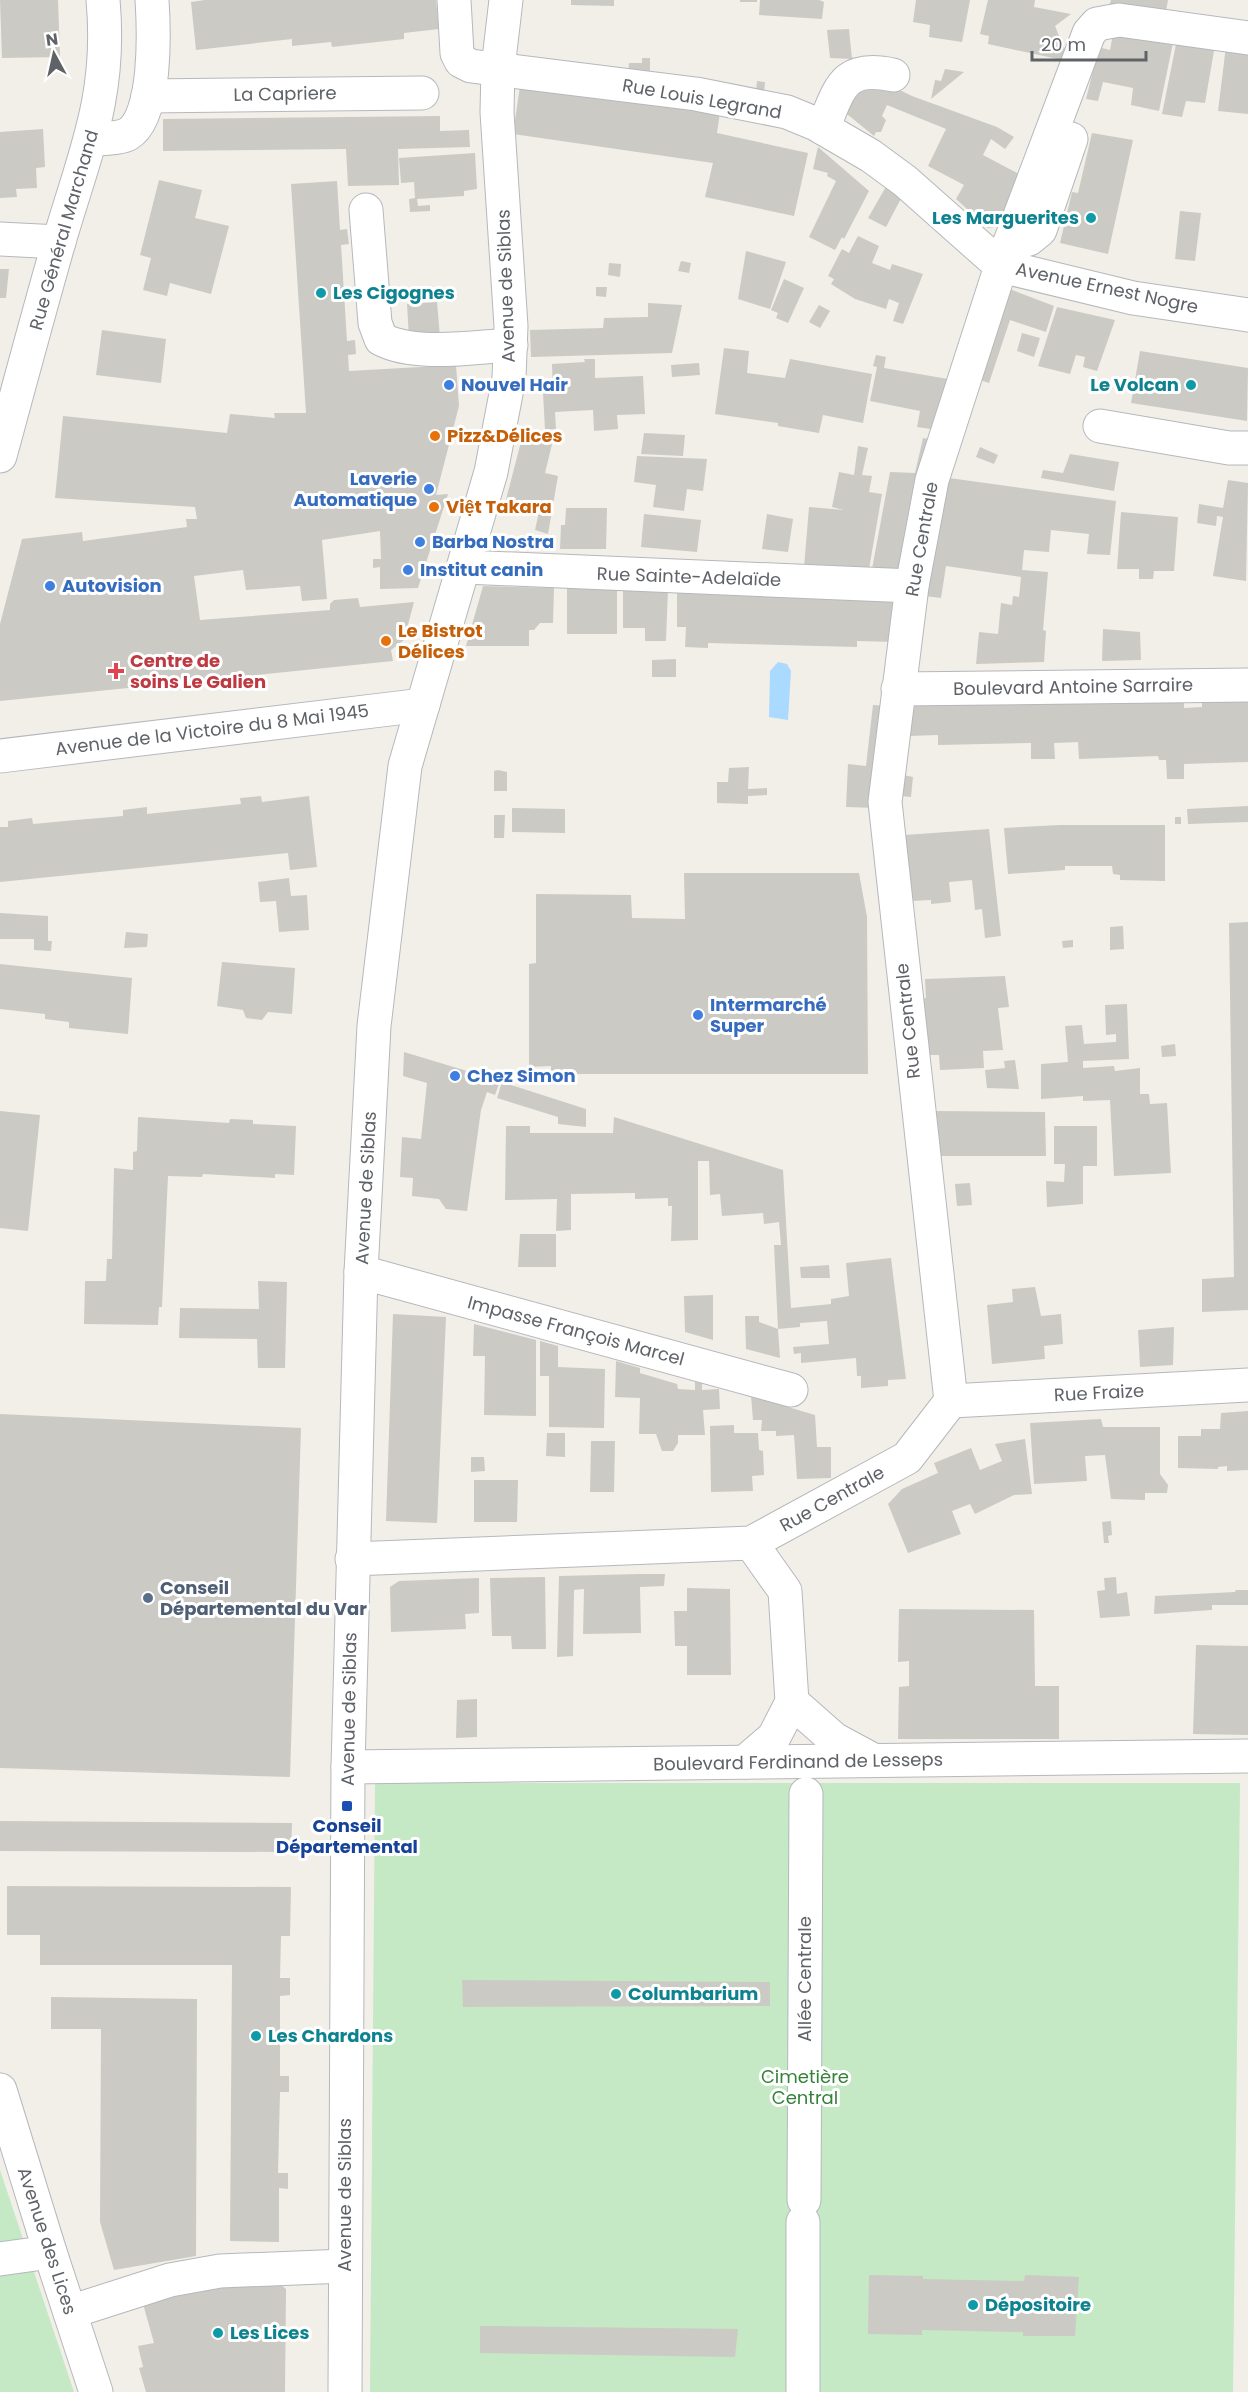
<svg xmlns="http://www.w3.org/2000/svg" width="1248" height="2392" font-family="Poppins,sans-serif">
<rect width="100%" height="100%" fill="#f1efe8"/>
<g fill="#c5e8c5">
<polygon points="375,1783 1240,1783 1233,2392 370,2392"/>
<polygon points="0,2170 74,2392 0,2392"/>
</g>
<polygon fill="#aadaff" points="778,662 787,664 791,671 788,720 769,717 770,671"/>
<g fill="#cccac5">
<polygon points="0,0 58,0 60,57 2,58"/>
<polygon points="205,0 436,0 439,29 404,33 404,39 332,47 331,42 292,46 292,39 196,50 191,2"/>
<polygon points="571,0 614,0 614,6 571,5"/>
<rect x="740" y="0" width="17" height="2"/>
<polygon points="760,0 819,0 824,2 822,19 759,15"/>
<polygon points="916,0 970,0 962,42 929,37 930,25 913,22"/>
<polygon points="988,0 1035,0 1034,7 1071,14 1055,26 1064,48 1071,49 1067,61 988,44 989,36 980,34"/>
<polygon points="1111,0 1168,0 1165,16 1109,6"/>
<polygon points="849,29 852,59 830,58 827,30"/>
<polygon points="1114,29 1174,38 1159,111 1131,105 1133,88 1103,82 1098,101 1086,99 1095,63 1102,48 1110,50"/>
<polygon points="1177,39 1215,45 1205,103 1186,101 1182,117 1162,114"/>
<polygon points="1226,46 1248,50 1248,114 1218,111"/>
<polygon points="642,58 650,58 650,78 628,76 629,63 642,63"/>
<polygon points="945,69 964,72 931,99 935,80 941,81"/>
<polygon points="873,77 912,96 997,127 1014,137 1005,149 991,139 983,155 1019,174 1012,190 1018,193 1005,225 988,228 956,199 964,185 928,166 946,129 887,105 882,116 886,120 881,132 876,132 874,136 842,110"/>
<polygon points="757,81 765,82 764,93 756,91"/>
<polygon points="520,86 720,112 717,133 808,153 794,216 705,197 713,163 513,134"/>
<polygon points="440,116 440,131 469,130 470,147 398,149 399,185 348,186 346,149 163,151 163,119"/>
<polygon points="43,129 45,167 36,168 37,188 16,189 17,197 0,198 0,132"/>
<polygon points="1092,133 1133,140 1108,254 1060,243 1072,192 1078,193"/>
<polygon points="818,147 869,191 844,239 842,237 835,250 809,237 836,181 827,176 828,173 813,169"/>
<polygon points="475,153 477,189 464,191 464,196 417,199 418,206 430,205 430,211 410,212 409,199 415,198 414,182 401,183 399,158"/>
<polygon points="891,178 905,191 886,227 868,218"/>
<polygon points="159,180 202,190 195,218 229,226 211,294 170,283 167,296 143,290 151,258 140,255"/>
<polygon points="337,181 340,230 347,229 349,244 341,245 347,341 355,340 356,354 348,355 349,371 456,365 459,406 436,495 448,494 418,588 380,589 380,567 373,568 373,559 381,559 380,531 322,540 327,599 302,601 300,586 246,590 243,570 194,576 200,620 330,610 330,604 334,600 358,598 360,607 414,602 404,640 391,650 393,661 0,701 0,624 22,539 82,532 83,541 187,527 186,519 197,519 195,507 55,498 63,416 227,433 230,414 275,418 274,413 306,413 291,184"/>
<polygon points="1180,211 1201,213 1195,261 1175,259"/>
<polygon points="858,236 879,246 872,263 890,270 892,264 923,274 903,324 893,321 899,303 889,299 886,309 855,299 831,284 834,279 828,276 842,249 849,253"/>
<polygon points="746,251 786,262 770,309 738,299"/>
<polygon points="681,261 691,263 689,273 678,271"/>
<polygon points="609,263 621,264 620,277 608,275"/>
<polygon points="0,269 9,269 6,298 0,298"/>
<polygon points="784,279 804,288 788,323 776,318 778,313 771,310"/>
<polygon points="1002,286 1054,306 1046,332 1010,320 989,383 971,377"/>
<polygon points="596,287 607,287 606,297 596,296"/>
<polygon points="437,302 440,337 409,339 407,304"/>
<polygon points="648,303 682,305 672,353 531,357 530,330 603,328 604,318 648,317"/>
<polygon points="819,305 830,311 820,328 809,322"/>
<polygon points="1057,307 1115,320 1097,371 1083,367 1085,357 1076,355 1070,374 1038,366"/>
<polygon points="102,330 166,339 161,383 96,375"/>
<polygon points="1022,333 1040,338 1034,357 1017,351"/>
<polygon points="724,348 749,351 747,373 785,378 790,359 872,374 863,423 823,415 819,433 778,426 778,423 715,414"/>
<polygon points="1140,351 1248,368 1247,421 1131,403"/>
<polygon points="876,355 886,357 884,368 954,380 937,430 917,427 920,411 870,401 877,367 873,366"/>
<polygon points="584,359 595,359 595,378 643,376 645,414 617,415 618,429 594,431 593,410 555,412 556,429 545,430 543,393 553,392 552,364 585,362"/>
<polygon points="699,363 700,375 672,377 671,365"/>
<polygon points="644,433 685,435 683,456 641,454"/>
<polygon points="523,434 553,440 545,473 558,476 548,534 535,530 538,516 504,507"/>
<polygon points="923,438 934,440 900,570 872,569 890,472 915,473"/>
<polygon points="858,446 868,448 862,475 872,476 869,492 882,494 869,569 804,568 809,507 844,510 832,507 839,472 854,475"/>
<polygon points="980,447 998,455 994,464 976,457"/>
<polygon points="1070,454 1119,462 1114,491 1041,478 1043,470 1063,473"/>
<polygon points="637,456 707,459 703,491 687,489 684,511 653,507 656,485 634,482"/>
<polygon points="942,477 1116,501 1110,555 1087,554 1089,534 1051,530 1049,552 1024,550 1022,570 1048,572 1043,630 1046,631 1044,662 976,664 979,632 998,634 1001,603 1012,605 1013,596 1019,597 1021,577 946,566 941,598 925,596"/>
<polygon points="1228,480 1248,483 1246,581 1213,576 1223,517 1217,516 1216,526 1197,523 1199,504 1223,508"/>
<polygon points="566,508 607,508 606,549 560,549 561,525 565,525"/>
<polygon points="1121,512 1178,517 1174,571 1154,571 1153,579 1139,579 1139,569 1117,569"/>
<polygon points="644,514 701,520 697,552 641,547"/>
<polygon points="767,514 793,519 788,552 762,549"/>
<polygon points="483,586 554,588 553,623 540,623 534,630 529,630 529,646 466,646"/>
<polygon points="567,588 617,589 617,634 567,634"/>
<polygon points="623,589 668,589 666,641 645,641 645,628 623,628"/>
<polygon points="677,590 904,597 897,642 857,641 857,647 708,643 708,648 685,647 686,627 677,627"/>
<polygon points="1103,629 1140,632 1141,660 1102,661"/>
<polygon points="676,659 676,677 652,677 652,660"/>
<polygon points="1248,700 1248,762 1184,764 1184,779 1167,779 1166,760 1159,760 1158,756 1079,759 1078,742 1054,743 1055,759 1031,759 1031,743 938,745 938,735 908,736 915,705 1184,702 1184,708 1202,707 1202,701"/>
<polygon points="873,705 888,706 878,808 846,807 848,764 866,766"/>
<polygon points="749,767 748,789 767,788 767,795 748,796 748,804 717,803 717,782 728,782 729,768"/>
<polygon points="498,770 507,772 507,791 494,791 494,771"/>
<polygon points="903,775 913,777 911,797 901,796"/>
<polygon points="261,796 262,802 309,796 317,867 290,870 288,853 0,882 0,827 8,827 8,821 32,818 33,824 76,820 123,816 123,810 147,807 147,814 241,804 240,798"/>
<polygon points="1248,806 1248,822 1188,824 1187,809"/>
<polygon points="512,808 565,809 565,833 512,832"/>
<polygon points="494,815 505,815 504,838 494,838"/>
<rect x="1175" y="817" width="6" height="7"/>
<polygon points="1060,825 1165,825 1165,881 1120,880 1120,875 1113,874 1112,866 1065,866 1065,870 1008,874 1004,828"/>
<polygon points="989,829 1001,936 985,938 982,909 975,910 972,880 949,882 951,902 931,904 931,900 911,901 905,835"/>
<polygon points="684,873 859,873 867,917 868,1074 551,1074 551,1066 529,1067 529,964 536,963 536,894 631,895 632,918 685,919"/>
<polygon points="289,878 291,896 307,895 309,930 279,932 276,901 260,902 258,882"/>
<polygon points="0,913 48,916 48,941 52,941 51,951 34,950 34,939 0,939"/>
<polygon points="1248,922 1248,1310 1202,1312 1202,1279 1234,1277 1229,923"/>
<polygon points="1123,926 1124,949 1110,950 1110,927"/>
<polygon points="126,932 148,934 147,947 124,948"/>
<polygon points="1073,940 1073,947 1063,948 1062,941"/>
<polygon points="222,962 295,968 292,1014 268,1012 262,1020 246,1018 243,1010 217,1006"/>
<polygon points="0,964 132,978 128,1034 69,1028 69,1022 45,1019 45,1014 0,1009"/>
<polygon points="1005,976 1009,1007 998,1008 1003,1050 983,1051 984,1068 940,1070 939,1055 928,1055 922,999 926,998 925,979"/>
<polygon points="1127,1004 1129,1059 1083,1061 1083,1068 1114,1066 1115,1071 1140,1068 1140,1094 1149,1094 1150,1104 1167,1103 1171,1173 1114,1176 1110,1100 1083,1101 1083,1096 1041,1099 1041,1064 1068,1062 1065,1026 1082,1025 1084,1044 1116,1042 1116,1034 1106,1035 1105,1005"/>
<polygon points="1175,1044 1176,1056 1162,1057 1161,1046"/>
<polygon points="404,1052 500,1081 495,1095 487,1092 481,1110 467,1211 446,1209 439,1199 412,1196 413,1178 400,1177 402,1137 421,1139 427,1083 403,1076"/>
<polygon points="1015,1060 1019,1089 987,1088 985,1070 1005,1068 1004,1061"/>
<polygon points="502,1082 586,1109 586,1127 558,1124 558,1117 497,1098"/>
<polygon points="0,1111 40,1115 28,1231 0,1228"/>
<polygon points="935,1111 1045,1112 1046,1156 940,1156"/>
<polygon points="138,1117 229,1123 230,1119 253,1120 253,1124 296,1126 294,1175 275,1174 275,1178 203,1174 202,1177 168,1176 162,1307 159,1307 158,1325 84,1324 85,1281 106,1281 107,1259 112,1259 114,1168 133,1170 133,1152 137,1151"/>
<polygon points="614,1117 783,1170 791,1308 831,1304 831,1299 849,1296 846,1263 891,1258 906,1379 888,1380 888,1386 861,1388 861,1376 857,1376 856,1358 801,1363 801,1353 794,1354 793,1347 829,1344 827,1321 800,1323 800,1327 778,1329 774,1245 781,1245 779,1222 764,1224 763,1213 722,1216 720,1194 710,1195 709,1161 698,1161 698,1240 671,1241 672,1206 668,1206 668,1198 635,1199 635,1193 571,1194 571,1230 556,1231 557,1199 505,1200 506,1126 530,1126 530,1133 613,1133"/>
<polygon points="1054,1126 1097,1126 1097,1166 1083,1166 1083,1204 1047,1207 1046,1181 1064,1182 1065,1164 1054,1164"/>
<polygon points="970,1183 972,1205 957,1206 955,1184"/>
<polygon points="520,1234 556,1234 556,1267 518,1267"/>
<polygon points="829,1265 830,1278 801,1278 800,1267"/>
<polygon points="258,1281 287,1282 285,1368 258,1368 257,1339 179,1338 180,1308 259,1309"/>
<polygon points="1035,1287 1041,1316 1061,1314 1063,1344 1044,1346 1045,1359 992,1364 987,1305 1013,1302 1012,1289"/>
<polygon points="713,1295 713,1340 685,1332 684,1296"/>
<polygon points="393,1314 446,1317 437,1523 386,1521"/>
<polygon points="745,1316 759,1316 759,1322 778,1329 780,1358 746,1349"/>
<polygon points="474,1324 536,1340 536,1416 484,1415 485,1356 473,1356"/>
<polygon points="1174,1327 1173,1365 1140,1367 1138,1330"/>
<polygon points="540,1341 558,1346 558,1367 605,1369 604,1428 549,1427 549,1376 540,1376"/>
<polygon points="616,1361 640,1368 640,1373 677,1384 678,1389 695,1390 695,1382 702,1383 702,1390 719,1389 720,1409 703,1410 705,1435 678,1435 678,1443 673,1451 662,1451 656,1434 639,1434 640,1398 615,1397"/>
<polygon points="751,1396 815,1415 817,1447 831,1447 831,1478 797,1479 794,1435 776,1436 776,1431 761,1431 762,1420 753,1420"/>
<polygon points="1248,1411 1248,1470 1227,1471 1227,1466 1218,1467 1218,1469 1178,1468 1178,1436 1201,1436 1201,1429 1220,1429 1221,1413"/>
<polygon points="0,1414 301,1428 290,1777 0,1768"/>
<polygon points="1101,1419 1103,1427 1160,1427 1160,1474 1168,1485 1167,1493 1145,1493 1145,1500 1111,1499 1105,1455 1085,1456 1087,1481 1034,1484 1030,1423"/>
<polygon points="734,1425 734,1433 758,1433 759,1450 763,1451 764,1475 752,1476 753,1491 711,1492 710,1426"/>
<polygon points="547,1433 565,1433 565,1457 546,1456"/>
<polygon points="1025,1439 1032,1494 1014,1495 975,1514 970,1504 952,1511 961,1534 908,1553 888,1504 902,1489 938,1473 934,1463 971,1448 980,1470 1002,1461 995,1444"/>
<polygon points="591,1441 615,1441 614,1492 590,1492"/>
<polygon points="471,1457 484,1457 485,1471 471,1472"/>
<polygon points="474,1480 518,1480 517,1522 474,1522"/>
<polygon points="1111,1521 1112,1535 1108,1536 1109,1543 1104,1543 1102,1522"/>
<polygon points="640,1574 665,1574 664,1586 640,1587 641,1633 583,1634 584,1589 574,1590 573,1656 557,1657 559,1576"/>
<polygon points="545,1577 546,1649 512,1649 511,1636 492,1636 490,1578"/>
<polygon points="1116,1577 1117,1594 1127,1592 1130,1616 1100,1618 1097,1591 1105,1590 1104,1578"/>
<polygon points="479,1578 479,1613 465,1614 466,1629 391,1632 390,1587 399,1581"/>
<polygon points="687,1588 730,1589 731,1675 687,1675 687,1646 675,1646 674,1611 687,1611"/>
<polygon points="1236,1590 1248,1590 1248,1605 1212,1605 1212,1610 1154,1614 1155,1596 1235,1592"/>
<polygon points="899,1609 1034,1610 1035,1686 1059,1686 1059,1739 898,1739 899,1687 909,1686 909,1661 898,1662"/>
<polygon points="1196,1645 1248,1646 1248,1735 1193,1734"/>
<polygon points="477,1699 477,1737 456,1738 457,1700"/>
<polygon points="0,1821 292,1823 291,1852 0,1851"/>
<polygon points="7,1886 291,1887 290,1936 281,1936 280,1978 290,1978 290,1995 280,1996 280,2076 289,2076 289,2092 280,2092 278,2173 288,2173 288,2189 279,2188 279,2242 230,2241 232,1965 40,1965 40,1935 7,1935"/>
<polygon points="462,1980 770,1982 770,2006 463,2007"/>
<polygon points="51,1997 197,1999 196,2256 114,2270 100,2222 101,2029 51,2029"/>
<polygon points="869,2275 923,2276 923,2279 1024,2281 1025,2275 1079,2277 1075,2336 1023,2336 1023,2332 922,2330 922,2335 868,2334"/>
<polygon points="273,2279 286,2289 285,2392 146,2392 139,2368 143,2367 138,2346 154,2343 143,2304 194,2287"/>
<polygon points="480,2326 738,2329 735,2357 480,2353"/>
</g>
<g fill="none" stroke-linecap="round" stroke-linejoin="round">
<g stroke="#b5b8bc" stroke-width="35">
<g id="minor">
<polyline points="454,0 457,53 461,61 471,66 696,94 787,112 816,124 871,156 905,181 1001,266 1133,298 1248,315"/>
<polyline points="148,96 422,93"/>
<path d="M823,128C840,88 843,64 893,75"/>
<path d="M91,140C102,138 119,139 128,134C157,117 154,30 152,0"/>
<path d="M366,210L375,323L381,339C415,357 474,347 511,345"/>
<polyline points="0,239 59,242"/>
<polyline points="1009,245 1029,239 1040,230 1071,139"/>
<polyline points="1100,426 1229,448 1248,448"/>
<path d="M0,456C19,386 38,315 58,245C84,155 112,97 103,0"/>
<polyline points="465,567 912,586"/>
<polyline points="898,689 1248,685"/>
<polyline points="0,756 423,705"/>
<polyline points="361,1272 791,1390"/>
<polyline points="951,1401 1248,1385"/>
<polyline points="751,1543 785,1591 792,1702"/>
<polyline points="352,1559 751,1543 907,1458 951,1401 885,802 912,586 932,480 1001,266 1089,33 1097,24 1119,20 1248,38"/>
<polyline points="745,1762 774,1737 792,1702 834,1739 873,1760"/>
<polyline points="348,1767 1248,1756"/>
<polyline points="0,2090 50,2252 96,2392"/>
<polyline points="804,2200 806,1794"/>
<polyline points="0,2259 50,2252"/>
<polyline points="70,2312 170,2280 220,2271 345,2266"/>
<polyline points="345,2392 348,1767 361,1272 374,1026 405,766 491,472 509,378 511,326 497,112 498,68 506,0"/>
<polyline points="803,2392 803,2222"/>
</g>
</g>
<use href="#minor" stroke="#fff" stroke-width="33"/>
</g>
<g fill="#0f9aa8" stroke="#fff" stroke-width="2">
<circle cx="1091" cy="218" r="6"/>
<circle cx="321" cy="293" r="6"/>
<circle cx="1191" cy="385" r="6"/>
<circle cx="616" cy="1994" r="6"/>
<circle cx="256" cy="2036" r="6"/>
<circle cx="973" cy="2305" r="6"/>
<circle cx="218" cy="2333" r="6"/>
</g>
<g fill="#3f7fe0" stroke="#fff" stroke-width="2">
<circle cx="449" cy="385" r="6"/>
<circle cx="429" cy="489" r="6"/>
<circle cx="420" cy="542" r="6"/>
<circle cx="408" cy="570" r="6"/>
<circle cx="50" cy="586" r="6"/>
<circle cx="698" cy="1015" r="6"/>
<circle cx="455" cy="1076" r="6"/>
</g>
<g fill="#e8710a" stroke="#fff" stroke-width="2">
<circle cx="435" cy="436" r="6"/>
<circle cx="434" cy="507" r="6"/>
<circle cx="386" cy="641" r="6"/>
</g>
<path fill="#e0444e" stroke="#fff" stroke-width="2" d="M113 662h6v6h6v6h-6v6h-6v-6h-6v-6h6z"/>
<circle fill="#5c6f8a" stroke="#fff" stroke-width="2" cx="148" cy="1598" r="6"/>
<rect fill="#1a4fb4" stroke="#fff" stroke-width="2" x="341" y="1800" width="12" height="12" rx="3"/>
<g text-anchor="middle" stroke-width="6" stroke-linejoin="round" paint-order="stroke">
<g font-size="18" fill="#5f6368" stroke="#fff">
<text transform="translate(285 94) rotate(-1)" y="6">La Capriere</text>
<text transform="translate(702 99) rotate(10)" y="6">Rue Louis Legrand</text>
<text transform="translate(64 230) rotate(-74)" y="6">Rue Général Marchand</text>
<text transform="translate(506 286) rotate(-92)" y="6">Avenue de Siblas</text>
<text transform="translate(1107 288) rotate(12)" y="6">Avenue Ernest Nogre</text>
<text transform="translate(922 539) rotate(-80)" y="6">Rue Centrale</text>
<text transform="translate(689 577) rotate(2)" y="6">Rue Sainte-Adelaïde</text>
<text transform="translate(1073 687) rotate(-1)" y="6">Boulevard Antoine Sarraire</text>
<text transform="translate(212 730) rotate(-7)" y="6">Avenue de la Victoire du 8 Mai 1945</text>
<text transform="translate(908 1021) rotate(-96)" y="6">Rue Centrale</text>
<text transform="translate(366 1188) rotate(-87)" y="6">Avenue de Siblas</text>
<text transform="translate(576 1331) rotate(15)" y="6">Impasse François Marcel</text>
<text transform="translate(1099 1393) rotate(-3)" y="6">Rue Fraize</text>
<text transform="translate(832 1499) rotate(-29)" y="6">Rue Centrale</text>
<text transform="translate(349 1709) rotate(-89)" y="6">Avenue de Siblas</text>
<text transform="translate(798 1762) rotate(-1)" y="6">Boulevard Ferdinand de Lesseps</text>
<text transform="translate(805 1979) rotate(-90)" y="6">Allée Centrale</text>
<text transform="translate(345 2195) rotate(-90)" y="6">Avenue de Siblas</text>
<text transform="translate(47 2241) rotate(72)" y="6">Avenue des Lices</text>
</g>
<g font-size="18" font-weight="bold" fill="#0d838f" stroke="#fff" text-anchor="start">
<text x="1079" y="224" text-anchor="end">Les Marguerites</text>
<text x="333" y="299">Les Cigognes</text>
<text x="1179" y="391" text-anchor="end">Le Volcan</text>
<text x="628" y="2000">Columbarium</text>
<text x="268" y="2042">Les Chardons</text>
<text x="985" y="2311">Dépositoire</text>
<text x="230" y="2339">Les Lices</text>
</g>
<g font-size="18" font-weight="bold" fill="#366cbe" stroke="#fff" text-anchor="start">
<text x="461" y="391">Nouvel Hair</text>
<text x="417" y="485" text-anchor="end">Laverie<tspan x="417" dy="21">Automatique</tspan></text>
<text x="432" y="548">Barba Nostra</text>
<text x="420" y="576">Institut canin</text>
<text x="62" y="592">Autovision</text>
<text x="710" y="1011">Intermarché<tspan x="710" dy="21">Super</tspan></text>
<text x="467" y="1082">Chez Simon</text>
</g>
<g font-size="18" font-weight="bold" fill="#c56008" stroke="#fff" text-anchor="start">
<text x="447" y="442">Pizz&amp;Délices</text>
<text x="446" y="513">Việt Takara</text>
<text x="398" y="637">Le Bistrot<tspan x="398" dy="21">Délices</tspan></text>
</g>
<g font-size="18" font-weight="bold" fill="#be3a42" stroke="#fff" text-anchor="start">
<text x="130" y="667">Centre de<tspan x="130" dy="21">soins Le Galien</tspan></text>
</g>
<g font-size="18" font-weight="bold" fill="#4e5e75" stroke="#fff" text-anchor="start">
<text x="160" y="1594">Conseil<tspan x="160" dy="21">Départemental du Var</tspan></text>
</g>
<g font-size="18" font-weight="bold" fill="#164399" stroke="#fff">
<text x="347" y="1832">Conseil<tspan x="347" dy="21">Départemental</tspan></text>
</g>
<g font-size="18" fill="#348238" stroke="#fff">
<text x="805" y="2083">Cimetière<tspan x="805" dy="21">Central</tspan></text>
</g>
</g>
<g transform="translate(54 54) rotate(352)" stroke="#ffffff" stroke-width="4.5" paint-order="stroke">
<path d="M0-4.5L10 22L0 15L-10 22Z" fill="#5f6368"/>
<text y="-9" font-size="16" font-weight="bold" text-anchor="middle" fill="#5f6368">N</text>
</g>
<path d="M1032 51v9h114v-9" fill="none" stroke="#5f6368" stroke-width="3"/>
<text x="1041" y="51" font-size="18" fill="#5f6368" stroke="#ffffff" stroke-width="4.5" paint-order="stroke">20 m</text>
</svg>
